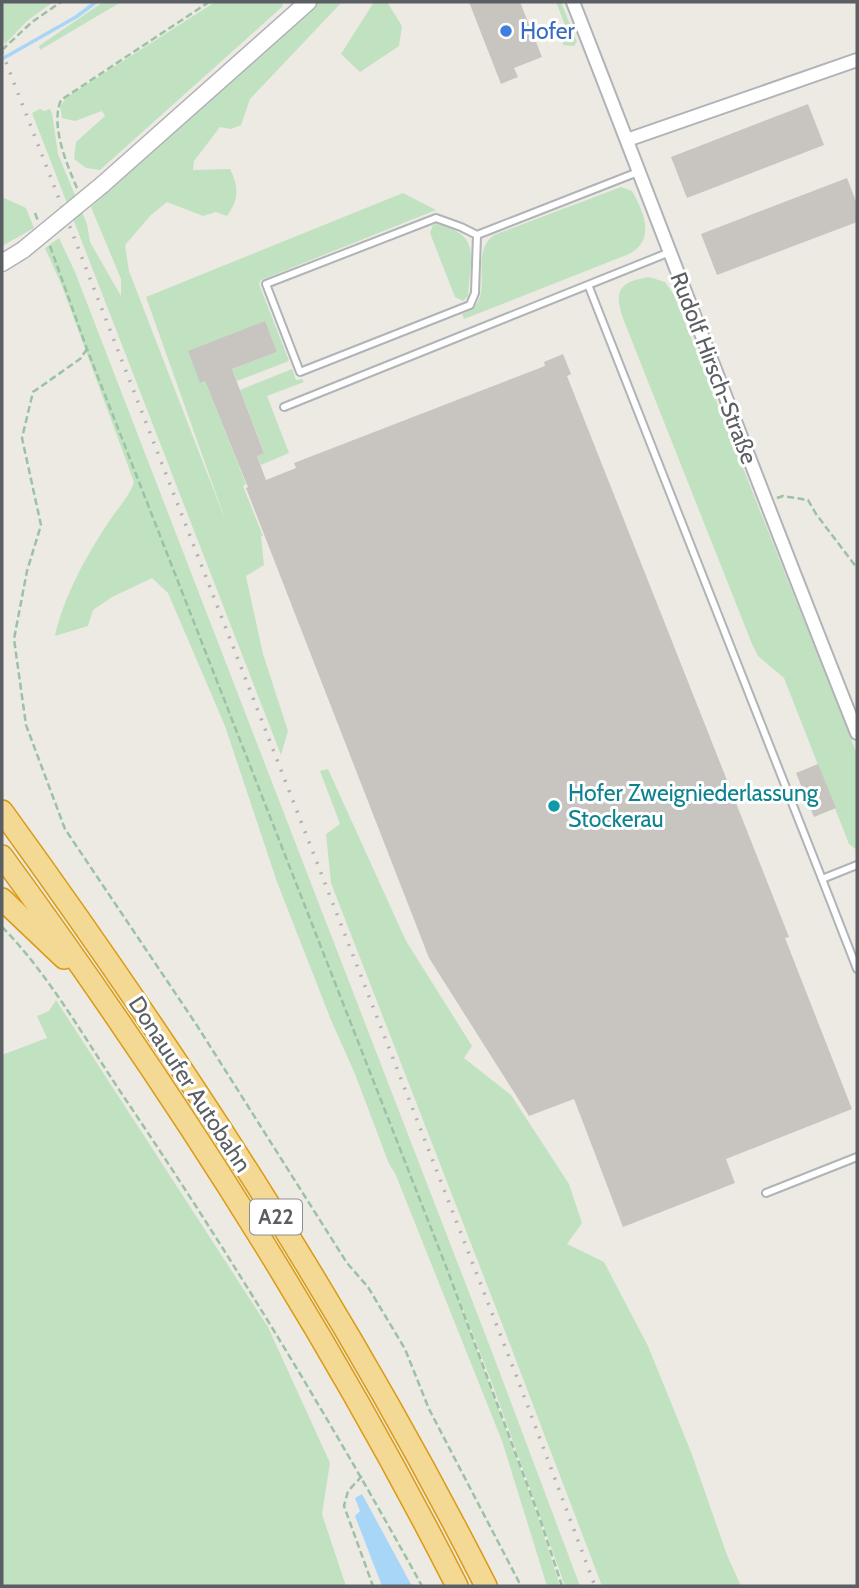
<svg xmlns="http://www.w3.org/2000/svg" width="859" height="1588" font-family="Cabin,sans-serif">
<rect width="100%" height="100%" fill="#eceae3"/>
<g fill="#c1e2c1">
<polygon points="2,2 53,2 27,21 5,44 2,36"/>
<polygon points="103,2 121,2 40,50 39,46"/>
<polygon points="215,2 282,2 283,6 100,170 86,168 74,159 76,142 105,116 102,111 75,121 62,118 60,106 67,97"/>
<path d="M318,2H342L250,99L241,125L231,129L220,127L194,161L193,170L230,169C239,187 239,199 227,216L216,212L203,216L167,202L151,215L125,245L129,271L226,522L146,297L403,193L436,210L261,280L259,284L289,361L237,381L232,369L277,352L265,322L201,383L205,381L246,484L243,486L263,536H261L264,565L246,576L263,654L288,731L281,755L32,113L40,109L44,111L50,109L52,113L58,154L87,224L90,242L121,296V279L91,207L109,191V188Z"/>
<polygon points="374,2 387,2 402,26 399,46 360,72 341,54"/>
<polygon points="556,2 561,2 577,42 574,46 563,45 563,42 570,38"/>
<path d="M621,187L632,191C644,212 656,240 629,254L464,319L462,314C500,301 466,256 494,235Z"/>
<polygon points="2,197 26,208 34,228 2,246"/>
<path d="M437,224C483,236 470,257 468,296L463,301L455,297L430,233L433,225Z"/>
<path d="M59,238L75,272L492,1352L580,1586H565L492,1383L452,1281L539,1520L560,1586H547L502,1441L395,1173L389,1164L355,1074L331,1020L277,882L225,726L168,593L152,578L112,597L93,610L88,626L55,636C64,596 85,558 108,523C117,509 129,497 134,482L62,286L45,248Z"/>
<path d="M649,277L665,282L674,295L857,754V850L849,844L784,678L758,656L752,644L624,321C614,292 617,282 649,277Z"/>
<polygon points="292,369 296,380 302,379 304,382 267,396 289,453 261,465 257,456 264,452 240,390"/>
<polygon points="328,769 406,941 472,1046 464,1058 511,1095 569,1184 582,1223 567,1244 604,1262 648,1346 691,1452 727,1555 741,1586 602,1586 501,1321 331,883 326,834 340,824 320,771"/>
<polygon points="56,1000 268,1327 330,1463 322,1514 346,1586 2,1586 2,1055 47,1038 37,1016 49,1011"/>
</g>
<polygon fill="#a8d6f7" points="362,1494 412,1586 382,1586 355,1516 360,1511 355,1498"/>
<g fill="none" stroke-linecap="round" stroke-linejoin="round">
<polyline stroke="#a8d6f7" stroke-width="3.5" points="2,59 76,17 96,2"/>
</g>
<g fill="#c8c5c0">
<polygon points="469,2 520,2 542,57 514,68 518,77 501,84"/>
<polygon points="808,104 824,145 687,198 671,157"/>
<polygon points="847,178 857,204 857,222 717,275 701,234"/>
<polygon points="265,321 277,352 232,369 264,453 257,456 266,480 296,468 294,463 545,366 544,362 563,354 571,374 567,376 789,937 785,938 852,1109 726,1159 735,1183 623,1227 574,1099 529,1116 429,958 246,488 248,487 238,463 205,381 200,383 188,351"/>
<polygon points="818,764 836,808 814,817 796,773"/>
</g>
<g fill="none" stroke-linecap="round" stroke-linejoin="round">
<g stroke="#b0b3b7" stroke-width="10">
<g id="lane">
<polyline points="477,235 475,293 470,305 300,372 266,284 436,218 461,227 477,235 638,172"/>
<polyline points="589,287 822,879"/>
<polyline points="284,407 670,252"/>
<polyline points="857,865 822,879 857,969"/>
<polyline points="766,1193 857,1157"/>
</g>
</g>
<g stroke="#b0b3b7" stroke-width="16">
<g id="street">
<path d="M573,2C668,245 760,490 857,733"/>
<polyline points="627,140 857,60"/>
</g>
</g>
<g stroke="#afb2b7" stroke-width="19">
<g id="secondary">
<polyline points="102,185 308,2"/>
<polyline points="2,263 23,250"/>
</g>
</g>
<g stroke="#db9a14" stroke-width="24">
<g id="highway">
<path d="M2,811C181,1058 348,1314 486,1586"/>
<path d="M2,856C171,1087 327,1330 457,1586"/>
<polyline points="2,899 64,958"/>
</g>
</g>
<g stroke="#9bc2a5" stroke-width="2.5" stroke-dasharray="7 3.5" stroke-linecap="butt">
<polyline points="2,50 32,22 61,2"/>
<path d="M77,188C67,165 50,125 61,100L209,2"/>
<polyline points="35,213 38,221"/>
<polyline points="50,246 87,349 447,1269 540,1519 562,1586"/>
<polyline points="87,349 80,359 33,392 22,438 41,525 27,571 14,639 26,725 65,829 196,1024 347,1263 368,1287 405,1349 429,1409 521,1586"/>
<polyline points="777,498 783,496 808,500 816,514 857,568"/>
<path d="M2,927C50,975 89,1046 128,1103C233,1259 331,1421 422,1586"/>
<polyline points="362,1476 348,1491 344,1506 373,1586"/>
</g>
<use href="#lane" stroke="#fff" stroke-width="6"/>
<use href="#street" stroke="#fff" stroke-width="12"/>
<use href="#secondary" stroke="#fff" stroke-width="16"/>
<use href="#highway" stroke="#f3d993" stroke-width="21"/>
<polyline stroke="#b1b2b2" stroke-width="3.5" stroke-dasharray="2 9" stroke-linecap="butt" points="2,52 518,1380 595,1586"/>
<g stroke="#afb2b7" stroke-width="19" stroke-linecap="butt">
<polyline id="secondary-bridge" points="23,250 102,185"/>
</g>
<use href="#secondary-bridge" stroke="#fff" stroke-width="16"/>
</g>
<circle fill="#3f7fe0" stroke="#fff" stroke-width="2.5" cx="506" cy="31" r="7"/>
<circle fill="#0f9aa8" stroke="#fff" stroke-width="2.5" cx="554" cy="806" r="7"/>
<g text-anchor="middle" stroke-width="6" stroke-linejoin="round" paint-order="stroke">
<rect fill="#fff" stroke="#8c8e91" stroke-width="2" x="250" y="1199.5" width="52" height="35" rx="5"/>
<g font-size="21" font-weight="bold" fill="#5b5e62">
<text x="276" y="1224">A22</text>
</g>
<g font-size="23" fill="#366cbe" stroke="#fff" text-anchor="start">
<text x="520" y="39">Hofer</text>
</g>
<g font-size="23" fill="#5b5e62" stroke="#fff">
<text transform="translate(714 368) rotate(69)" y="8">Rudolf Hirsch-Straße</text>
<text transform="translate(190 1084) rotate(57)" y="8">Donauufer Autobahn</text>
</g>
<g font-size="23" fill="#0d838f" stroke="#fff" text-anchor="start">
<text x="568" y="801">Hofer Zweigniederlassung<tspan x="568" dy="26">Stockerau</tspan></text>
</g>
</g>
<rect width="859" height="1588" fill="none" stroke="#5b5e62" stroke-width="7"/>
</svg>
